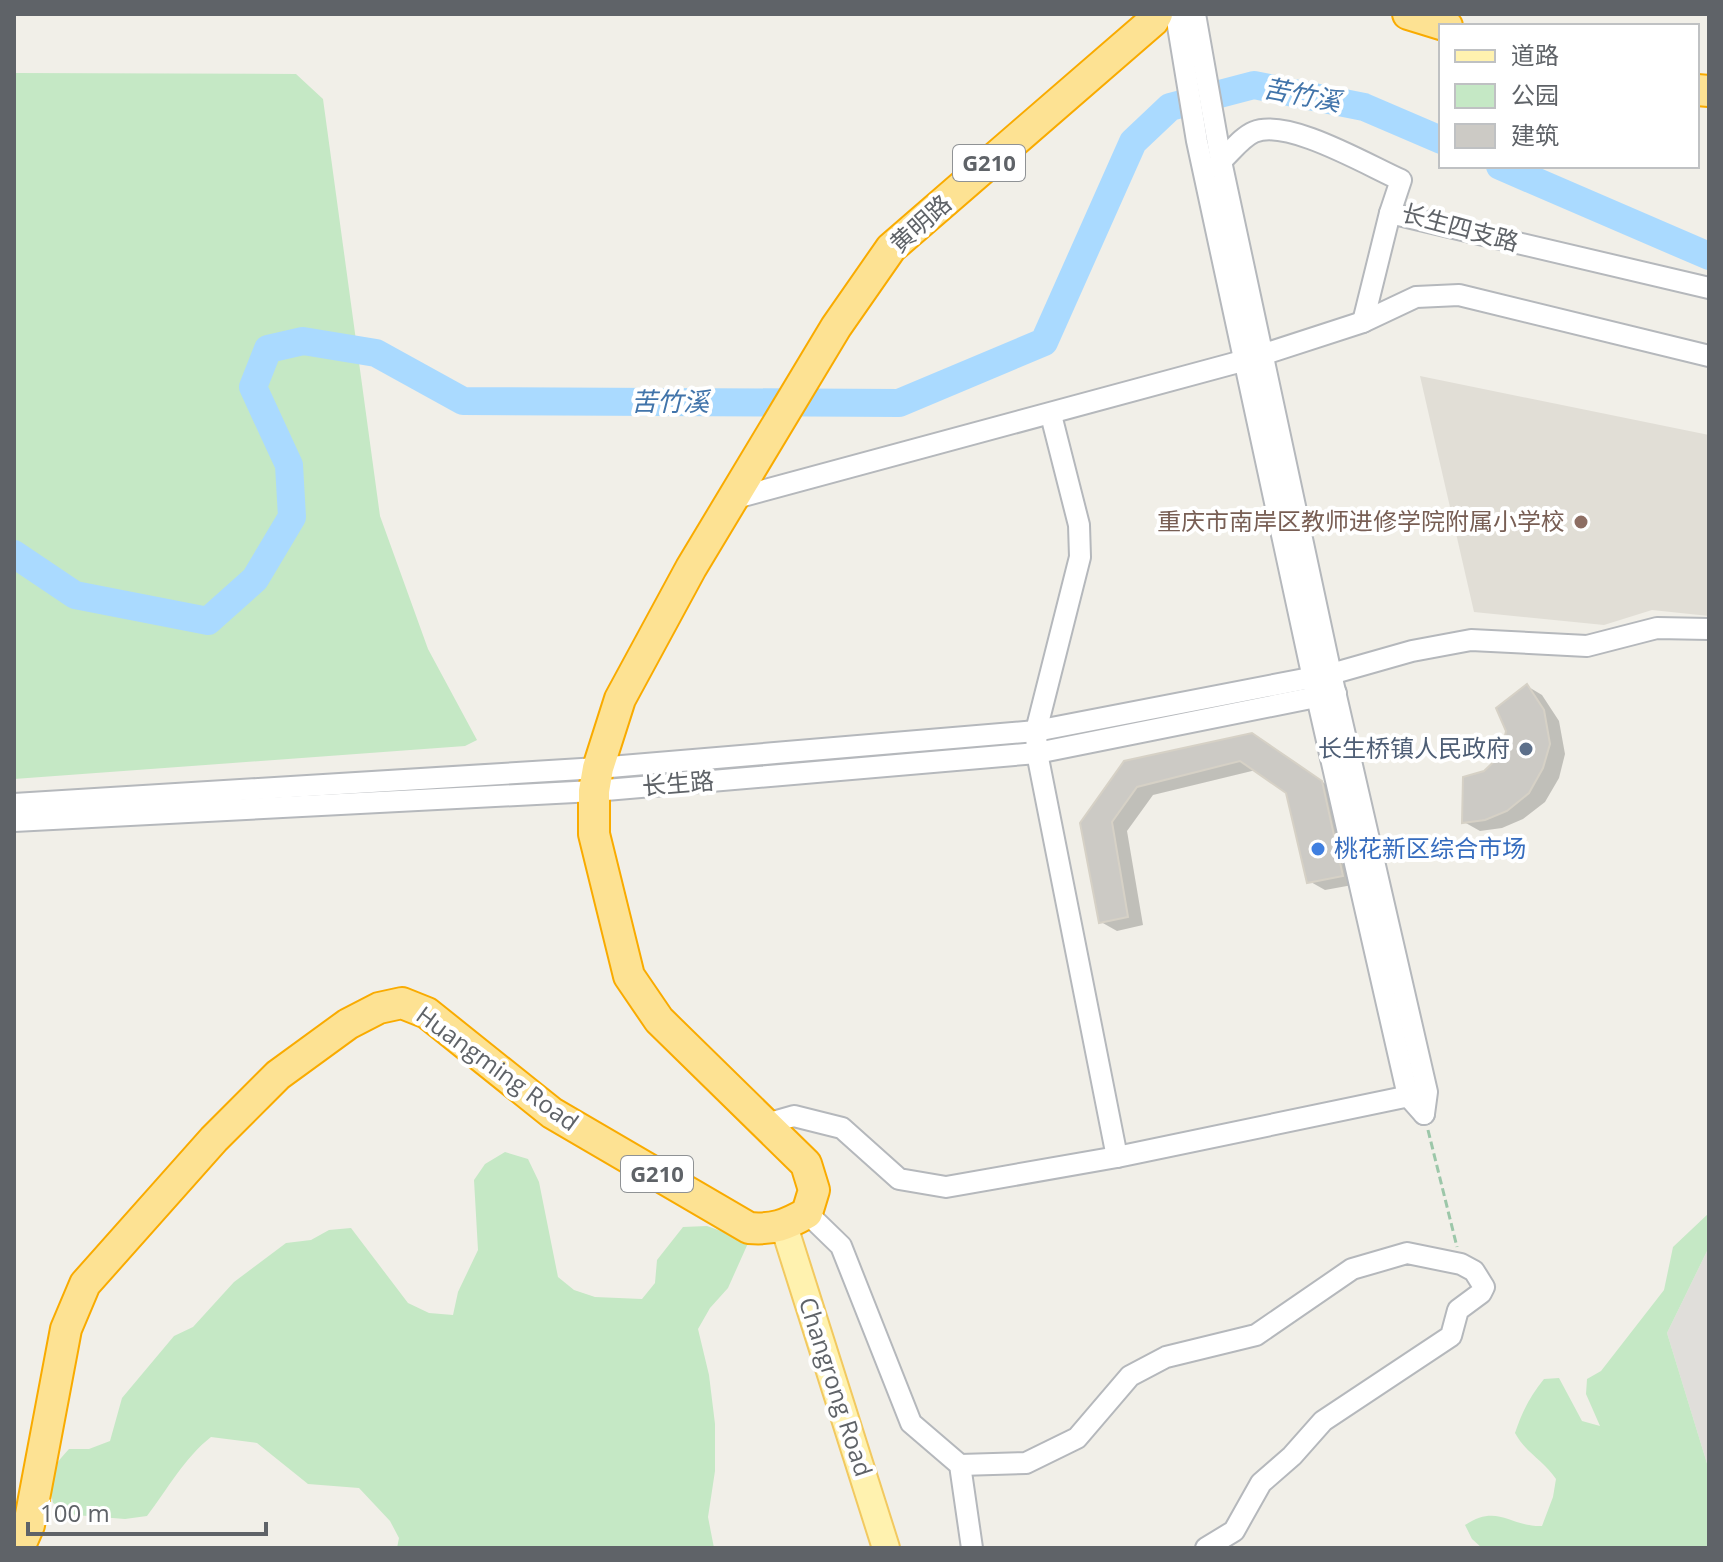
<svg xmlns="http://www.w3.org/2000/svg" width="1723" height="1562" font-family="'Open Sans','Noto Sans SC',sans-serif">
<rect width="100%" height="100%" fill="#f1efe8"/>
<polygon fill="#e0deda" points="1709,1247 1709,1470 1667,1333"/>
<polygon fill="#e1ded6" points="1420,376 1709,435 1709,616 1652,610 1604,625 1474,612"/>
<g fill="#c5e8c5">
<polygon points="14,73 296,74 323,99 380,516 428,649 477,740 465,746 14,779"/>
<path d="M505,1152L528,1159L539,1182L558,1277L574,1290L595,1297L642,1299L655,1283L657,1260L683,1227L707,1226L749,1241L728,1288L710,1308L698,1329L709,1375L715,1424V1471L708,1517L714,1548H397L399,1538L390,1521L359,1488L308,1484L257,1443L211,1437C185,1457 167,1490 147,1516L125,1519L75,1515L53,1503C47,1477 51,1468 69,1449H89L110,1441L122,1398L174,1336L193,1327L234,1282L286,1243L311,1240L329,1230L351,1228L408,1303L429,1313L453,1315L458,1292L478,1250L474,1180L485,1164Z"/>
<path d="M1709,1213V1247L1667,1333L1709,1470V1548H1482L1472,1539L1465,1525C1498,1503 1510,1527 1542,1526L1553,1497L1556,1479C1544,1461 1525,1452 1515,1433C1522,1412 1530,1396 1544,1379L1559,1378L1582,1421L1600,1426L1586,1394L1587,1379L1601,1371L1664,1290L1673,1247Z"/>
</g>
<g fill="#0003">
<polygon points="1527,686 1542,695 1559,721 1565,754 1559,778 1545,802 1523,819 1502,828 1480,831 1464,822 1486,772 1503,756"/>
<polygon points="1268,744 1337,792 1358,884 1325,890 1309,881 1288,792 1256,770 1153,795 1127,831 1143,925 1117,931 1101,922 1082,824 1125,763"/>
</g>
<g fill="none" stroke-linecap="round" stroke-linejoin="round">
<g stroke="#aadaff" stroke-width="28">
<polyline points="1500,166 1709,256"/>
<polyline points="14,554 75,595 208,621 255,579 292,517 289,465 253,387 268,349 303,341 376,353 463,401 899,403 1044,342 1133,142 1170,107 1254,85 1364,107 1441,140"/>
</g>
</g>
<g fill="#cccac5" stroke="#d6d1c6" stroke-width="2">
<polygon points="1527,684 1544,710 1550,744 1543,768 1529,793 1507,811 1485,820 1462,823 1463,777 1484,771 1501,755 1506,731 1496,708"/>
<polygon points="1252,733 1322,781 1343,876 1307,883 1286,793 1240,761 1137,787 1112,822 1128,917 1099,923 1080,823 1124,761"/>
</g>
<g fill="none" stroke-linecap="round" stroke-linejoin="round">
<g stroke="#b5b8bc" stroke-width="24">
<g id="minor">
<polyline points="1176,14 1197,141 1317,697 1408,1096 1424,1114"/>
<polyline points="1195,14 1221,161 1331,674 1427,1092 1424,1114"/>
<path d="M1221,161C1231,152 1242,137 1254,132C1288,118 1367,165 1401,180L1390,213L1709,288"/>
<polyline points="1363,322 1390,213"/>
<polyline points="1051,415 1079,525 1080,557 1036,731 1037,753 1117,1157"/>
<polyline points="732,499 1246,360 1363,322 1416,297 1459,295 1709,356"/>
<polyline points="14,804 598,768 1036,731 1331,674 1412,651 1471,640 1587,646 1657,628 1709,629"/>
<polyline points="14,821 594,791 1037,753 1336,693"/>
<polyline points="766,1124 794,1116 842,1128 899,1179 946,1187 1117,1157 1419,1094"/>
<polyline points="807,1213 841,1246 911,1423 960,1465 972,1548"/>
<polyline points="960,1465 1026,1463 1077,1438 1130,1376 1166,1357 1256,1335 1352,1269 1407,1253 1461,1264 1474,1271 1484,1287 1481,1293 1458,1310 1451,1336 1323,1421 1292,1456 1261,1483 1234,1531 1206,1548"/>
</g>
</g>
<g stroke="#f2c960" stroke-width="30">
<polyline id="major" points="784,1226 886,1548"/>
</g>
<g stroke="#f9ab00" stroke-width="34">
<g id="highway">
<polyline points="1408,14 1447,26"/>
<polyline points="1697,90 1709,91"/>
<path d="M19,1548L29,1525L66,1329L85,1284L214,1139L278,1075L348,1024L379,1008L402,1003L427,1013L552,1113L749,1228C773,1230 786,1225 807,1213L814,1190L806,1164L659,1020L629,976L594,834V791L598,768L620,699L691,568L836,327L891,248L1153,21L1157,14"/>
</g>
</g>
<polyline stroke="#9cc7a9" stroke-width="3" stroke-dasharray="8 4" stroke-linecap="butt" points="1428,1130 1457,1247"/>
<use href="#minor" stroke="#fff" stroke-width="20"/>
<use href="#major" stroke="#fff2af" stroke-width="26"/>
<use href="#highway" stroke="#fde293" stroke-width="30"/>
</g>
<circle fill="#8d6e63" stroke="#fff" stroke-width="3" cx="1581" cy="522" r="8"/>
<circle fill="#5c6f8a" stroke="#fff" stroke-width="3" cx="1526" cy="749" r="8"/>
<circle fill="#3f7fe0" stroke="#fff" stroke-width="3" cx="1318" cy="849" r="8"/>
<g text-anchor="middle" stroke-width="8" stroke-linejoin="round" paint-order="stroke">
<g fill="#fff" stroke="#8f9295" stroke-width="2">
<rect x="953" y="145" width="72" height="36" rx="6"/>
<rect x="621" y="1156" width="72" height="36" rx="6"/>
</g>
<g font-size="22" font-weight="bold" fill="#5f6368">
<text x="989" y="171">G210</text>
<text x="657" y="1182">G210</text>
</g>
<g font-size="24" fill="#5f6368" stroke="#fff">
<text transform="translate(921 224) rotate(-42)" y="8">黄明路</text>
<text transform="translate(1460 228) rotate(15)" y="8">长生四支路</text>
<text transform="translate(678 784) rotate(-5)" y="8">长生路</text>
<text transform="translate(497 1069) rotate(36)" y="8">Huangming Road</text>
<text transform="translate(835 1387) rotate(72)" y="8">Changrong Road</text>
</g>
<g font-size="24" fill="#785e54" stroke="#fff" text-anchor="end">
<text x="1565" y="530">重庆市南岸区教师进修学院附属小学校</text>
</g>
<g font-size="24" fill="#4e5e75" stroke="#fff" text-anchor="end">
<text x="1510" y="757">长生桥镇人民政府</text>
</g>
<g font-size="24" fill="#366cbe" stroke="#fff" text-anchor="start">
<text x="1334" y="857">桃花新区综合市场</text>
</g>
<g font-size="26" font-style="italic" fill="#4174aa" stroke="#fff">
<text transform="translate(1302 95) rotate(11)" y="9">苦竹溪</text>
<text x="670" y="411">苦竹溪</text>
</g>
</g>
<rect width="1723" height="1562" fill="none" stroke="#5f6368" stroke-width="32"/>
<rect x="1439" y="24" width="260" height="144" fill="#ffffff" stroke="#bfc1c3" stroke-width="2"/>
<rect x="1455" y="50" width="40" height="12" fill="#fff2af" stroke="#bfc1c3" stroke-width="2"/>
<text x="1511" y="64" font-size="24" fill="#5f6368">道路</text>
<rect x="1455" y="84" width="40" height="24" fill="#c5e8c5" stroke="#bfc1c3" stroke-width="2"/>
<text x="1511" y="104" font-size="24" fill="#5f6368">公园</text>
<rect x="1455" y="124" width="40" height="24" fill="#cccac5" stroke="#bfc1c3" stroke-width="2"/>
<text x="1511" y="144" font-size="24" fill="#5f6368">建筑</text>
<path d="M28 1522v12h238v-12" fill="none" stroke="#5f6368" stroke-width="4"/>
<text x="40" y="1522" font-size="24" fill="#5f6368" stroke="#ffffff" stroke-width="6" paint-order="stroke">100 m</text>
</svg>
